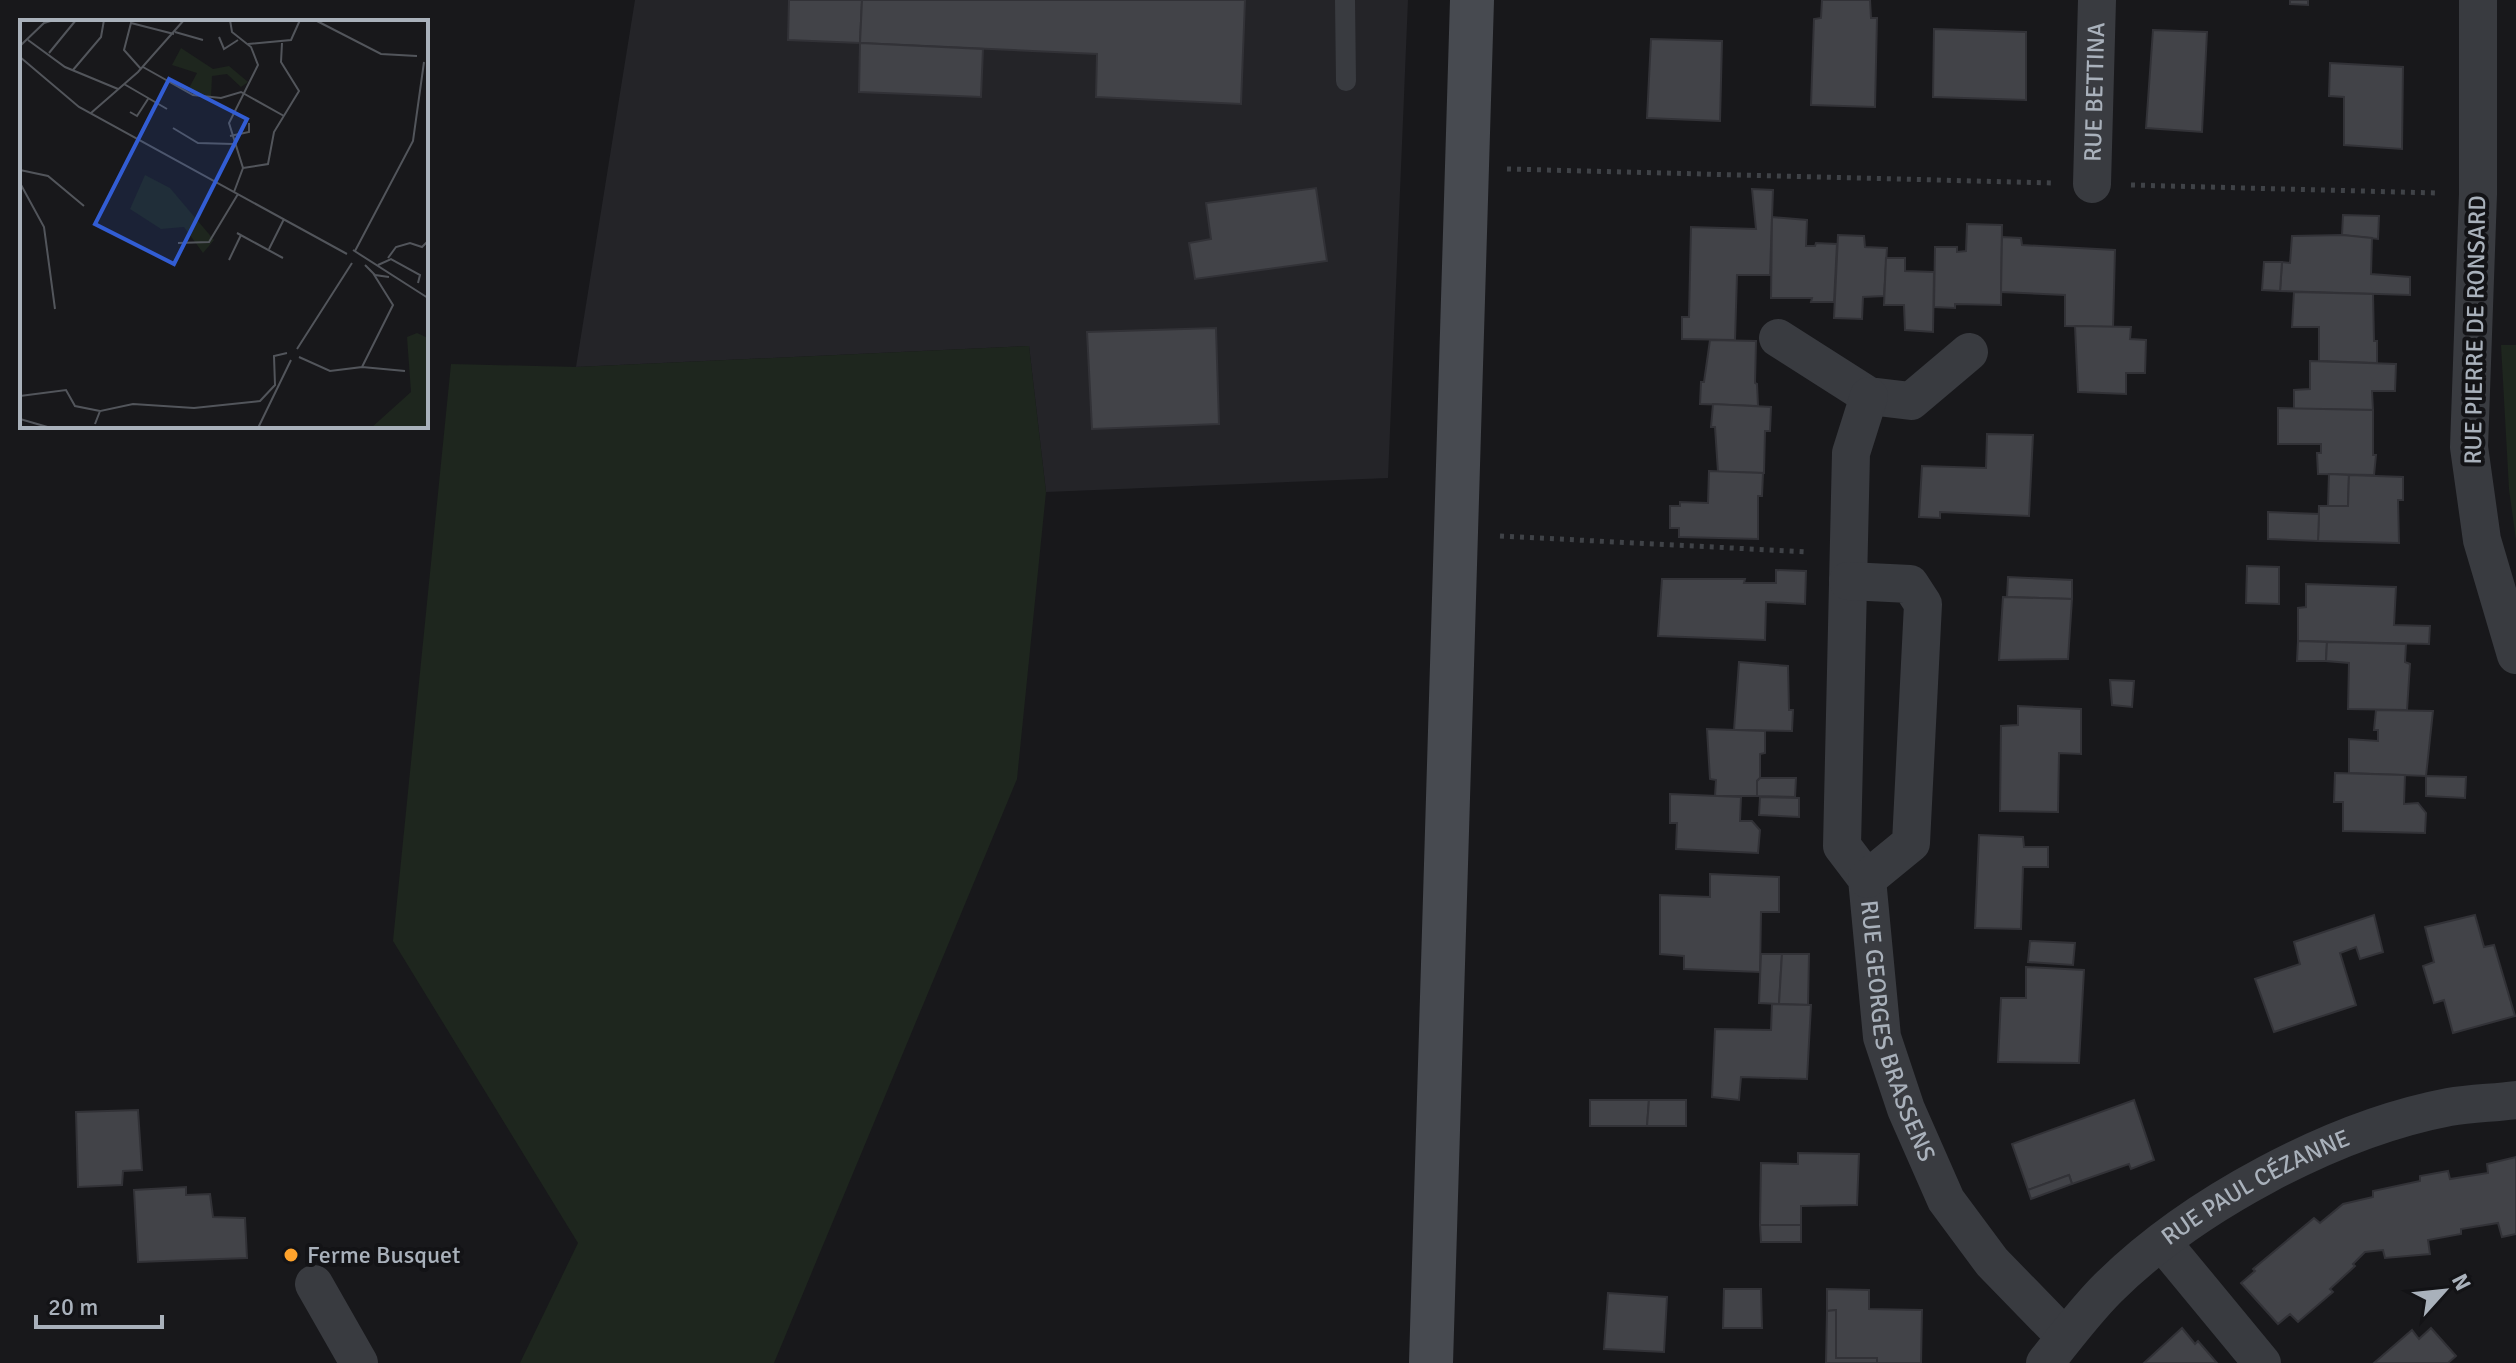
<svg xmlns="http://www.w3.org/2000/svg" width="2516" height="1363" font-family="Signika,sans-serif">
<rect width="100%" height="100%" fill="#18181b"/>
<polygon fill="#242428" points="635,0 1408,0 1388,478 1046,492 1029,346 576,367"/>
<g fill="#1e261e">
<polygon points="2501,345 2516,345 2516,540 2509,489"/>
<polygon points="1029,346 1046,492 1017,779 774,1363 520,1363 578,1243 393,941 451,364 576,367"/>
</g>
<g fill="#424348" stroke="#323237" stroke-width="2">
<polygon points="789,0 862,0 860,43 788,40"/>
<polygon points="862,0 1245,0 1241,104 1096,97 1097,54 860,43"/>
<polygon points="1822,0 1870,0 1871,18 1877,18 1875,107 1811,105 1814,19 1821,18"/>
<polygon points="2290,0 2308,0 2308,5 2290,4"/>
<polygon points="1934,29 2026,32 2026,100 1933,97"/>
<polygon points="2153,30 2207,32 2202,132 2146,128"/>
<polygon points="1651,39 1722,41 1720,121 1647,118"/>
<polygon points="860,43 983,49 981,97 859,92"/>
<polygon points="2330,63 2403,67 2402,149 2344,145 2344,97 2329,96"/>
<polygon points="1316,188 1327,261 1195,279 1189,243 1211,239 1206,203"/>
<polygon points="1752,189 1773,190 1770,275 1737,275 1735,340 1682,339 1682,317 1689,317 1691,227 1756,229"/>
<polygon points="2343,215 2379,216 2378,239 2342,235"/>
<polygon points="1772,217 1807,220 1806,246 1815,246 1816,243 1837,244 1834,302 1811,302 1812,298 1771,298"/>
<polygon points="1967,224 2002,225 2001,305 1955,304 1955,308 1934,307 1935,247 1957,247 1957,252 1966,251"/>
<polygon points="1838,235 1864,236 1865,247 1887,248 1884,296 1863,297 1862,319 1834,318"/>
<polygon points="2342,235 2372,238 2371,274 2410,277 2410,295 2280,291 2282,262 2290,263 2292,236"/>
<polygon points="2002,237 2021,238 2022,245 2115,250 2113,327 2065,326 2065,295 2001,292"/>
<polygon points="1886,258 1905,258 1905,271 1934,272 1933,332 1905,330 1904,305 1884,305"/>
<polygon points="2264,262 2282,262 2280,291 2262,290"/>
<polygon points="2294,292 2373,294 2374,341 2377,341 2377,363 2319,361 2319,327 2292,327"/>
<polygon points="2075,326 2131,327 2130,339 2146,340 2145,373 2126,373 2126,394 2078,392"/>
<polygon points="1216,328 1219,424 1092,429 1087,332"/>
<polygon points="1710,340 1756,341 1755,383 1757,384 1758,406 1700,404 1701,382 1704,382"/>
<polygon points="2310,361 2396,364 2395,391 2372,391 2373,410 2294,409 2294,390 2310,389"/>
<polygon points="1713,404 1771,407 1770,431 1765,431 1764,473 1718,472 1715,427 1711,427"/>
<polygon points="2278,408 2373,410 2373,455 2376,455 2374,475 2318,474 2317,453 2321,453 2321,444 2278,444"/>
<polygon points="1987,434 2033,435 2029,516 1940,512 1940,518 1919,517 1922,466 1986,468"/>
<polygon points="1709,471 1763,473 1762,496 1758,496 1758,539 1679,537 1679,528 1670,528 1670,506 1680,506 1680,502 1708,503"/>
<polygon points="2329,474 2349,475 2348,506 2328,506"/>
<polygon points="2349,475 2403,477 2403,500 2398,500 2399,543 2318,541 2319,506 2348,506"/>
<polygon points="2268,512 2319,514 2318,541 2268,539"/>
<polygon points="2247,566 2279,567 2279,604 2246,603"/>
<polygon points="1776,570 1806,571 1805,604 1766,602 1765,640 1658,636 1662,579 1745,579 1744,583 1776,583"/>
<polygon points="2008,577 2072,580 2072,599 2007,597"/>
<polygon points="2306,584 2396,587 2394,625 2430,626 2429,644 2298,641 2298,608 2306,607"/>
<polygon points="2003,597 2072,599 2068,659 1999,660"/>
<polygon points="2298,641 2327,642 2326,661 2297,661"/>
<polygon points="2327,642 2406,644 2405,662 2410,664 2407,710 2348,709 2349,663 2326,661"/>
<polygon points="1739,662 1788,666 1789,710 1793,710 1792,731 1734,730"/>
<polygon points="2110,680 2134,681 2132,707 2112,705"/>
<polygon points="2018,706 2081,709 2081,754 2059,753 2058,812 2000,811 2001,726 2018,725"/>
<polygon points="2376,710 2433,711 2426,776 2349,773 2349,739 2378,741 2378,730 2374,730"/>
<polygon points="1707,729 1765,731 1765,753 1760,754 1760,778 1757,781 1757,796 1715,796 1716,780 1710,779"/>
<polygon points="2335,773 2405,775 2404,804 2418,803 2426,813 2425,833 2343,831 2343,802 2334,802"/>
<polygon points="2426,776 2466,777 2465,798 2426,796"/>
<polygon points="1760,778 1796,778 1795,797 1757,796 1757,781"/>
<polygon points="1670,794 1741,797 1740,821 1752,821 1760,830 1758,853 1676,849 1677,823 1670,823"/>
<polygon points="1760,797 1799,798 1799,817 1759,815"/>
<polygon points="1979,835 2023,837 2024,847 2048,847 2048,867 2023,867 2021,929 1975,928"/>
<polygon points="1710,874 1779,877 1779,912 1761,912 1760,972 1684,969 1684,956 1660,954 1660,895 1710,897"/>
<polygon points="2374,915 2383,952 2360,959 2356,947 2340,953 2356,1005 2274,1032 2255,979 2300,964 2294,942"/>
<polygon points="2475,915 2484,947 2494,945 2515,1016 2453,1033 2444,1000 2434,1003 2423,966 2434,962 2425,927"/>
<polygon points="2030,941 2075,943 2073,965 2028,962"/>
<polygon points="1761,954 1782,954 1779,1004 1759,1003"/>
<polygon points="1782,954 1809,954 1808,1005 1779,1004"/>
<polygon points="2026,967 2084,970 2079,1063 1998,1062 2001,998 2026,998"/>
<polygon points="1772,1004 1811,1005 1807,1079 1741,1077 1739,1100 1712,1097 1715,1029 1771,1030"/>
<polygon points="1590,1100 1649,1100 1647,1126 1590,1126"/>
<polygon points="1649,1100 1686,1100 1686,1126 1647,1126"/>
<polygon points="2134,1100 2154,1160 2131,1169 2129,1164 2072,1184 2069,1175 2028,1190 2012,1144"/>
<polygon points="138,1110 142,1170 123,1171 122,1185 78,1187 76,1112"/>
<polygon points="1798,1153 1859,1154 1857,1205 1801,1206 1801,1225 1760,1225 1761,1163 1798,1164"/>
<polygon points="2516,1157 2516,1234 2502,1237 2498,1223 2461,1229 2461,1234 2428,1240 2430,1254 2385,1258 2383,1250 2365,1252 2353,1264 2355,1266 2330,1289 2333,1292 2298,1322 2290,1314 2278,1324 2241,1283 2255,1271 2253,1269 2314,1218 2320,1223 2343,1204 2373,1197 2373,1191 2420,1181 2420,1176 2448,1171 2450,1179 2488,1173 2487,1164"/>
<polygon points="2069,1175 2072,1184 2031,1199 2028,1190"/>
<polygon points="186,1187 186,1195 210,1194 213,1217 245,1218 247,1258 138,1262 134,1190"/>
<polygon points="1760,1225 1801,1225 1801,1242 1761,1242"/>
<polygon points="1724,1289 1761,1289 1762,1328 1723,1328"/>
<polygon points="1827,1289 1869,1290 1869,1309 1922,1310 1921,1363 1877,1363 1877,1358 1836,1358 1836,1310 1827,1311"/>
<polygon points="1608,1293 1667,1297 1664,1352 1604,1349"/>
<polygon points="1836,1310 1836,1358 1877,1358 1877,1363 1826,1363 1827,1311"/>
<polygon points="2182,1328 2195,1344 2198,1341 2217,1363 2144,1363"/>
<polygon points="2431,1328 2456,1356 2448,1363 2374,1363 2412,1330 2419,1339"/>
</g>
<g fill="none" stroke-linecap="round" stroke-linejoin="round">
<g stroke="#3f4247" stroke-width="5" stroke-dasharray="4 6" stroke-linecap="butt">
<polyline points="1507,169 2053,183"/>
<polyline points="2131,185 2437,193"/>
<polyline points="1500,536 1809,552"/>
</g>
<polyline stroke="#393b40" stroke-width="20" points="1345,0 1346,81"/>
<g stroke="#393b40" stroke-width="38">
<polyline points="2478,0 2478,194 2469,447 2482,540 2516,655"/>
<path id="s1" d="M2092,184L2097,0"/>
<polyline points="1778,338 1869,396 1911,401 1969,352"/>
<path id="s2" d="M1869,396L1851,453L1842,846L1867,879L1882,1037L1906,1109L1946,1200L1992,1262L2065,1337"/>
<polyline points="1848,581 1910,584 1923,604 1911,843 1867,879"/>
<polyline points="2162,1242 2262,1363"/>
<polyline points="314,1284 359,1363"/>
<path id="s3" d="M2045,1363C2065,1338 2085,1311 2108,1288C2192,1205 2333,1129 2449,1107C2471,1103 2494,1103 2516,1100"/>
</g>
<polyline stroke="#474a50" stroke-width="44" points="1431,1363 1472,0"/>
</g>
<circle fill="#ffa32c" stroke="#131316" stroke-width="3" cx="291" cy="1255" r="8"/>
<g text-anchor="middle" stroke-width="8" stroke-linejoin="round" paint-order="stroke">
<g font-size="24" fill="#a9b1bb" stroke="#131316">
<text dy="8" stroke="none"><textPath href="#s1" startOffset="92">RUE BETTINA</textPath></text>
<text transform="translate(2475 330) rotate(-89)" y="8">RUE PIERRE DE RONSARD</text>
<text dy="8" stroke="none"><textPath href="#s2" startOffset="650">RUE GEORGES BRASSENS</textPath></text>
<text dy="8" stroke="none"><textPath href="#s3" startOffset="278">RUE PAUL CÉZANNE</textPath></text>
</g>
<g font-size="24" fill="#a9b1bb" stroke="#131316" text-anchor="start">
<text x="307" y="1263">Ferme Busquet</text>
</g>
</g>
<g transform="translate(20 20)">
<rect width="408" height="408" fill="#18181b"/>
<path d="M161,28L193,49L209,46L228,62L221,67L207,54L192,56L191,77L168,70L177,53L152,45ZM125,155L150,168L194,220L183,233L164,207L141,209L110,189ZM397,313L408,318V408H351L391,372L387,317Z" fill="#1e261e"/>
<path fill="none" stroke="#52555b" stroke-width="2" d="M210,0L212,12L231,27L238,45L209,103L223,148L214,172M295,0L361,34L397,36M155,12L183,20M199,17L204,29L218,20M8,20L45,47L98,69M228,24L271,20L280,0M0,26L24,3L34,0M29,33L56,0M0,37L59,87L327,234M123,47L173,75L201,78L221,72L264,96M121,49L104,30L111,3L154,14M53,50L81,17L84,0M104,64L147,89M110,92L117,96L128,79M71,93L118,52L164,0M153,108L178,123L213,124M210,116L229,112V103M223,148L248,144L254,112L279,71L261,42L262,23M0,150L28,156L64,186M0,163L24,207L35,289M217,213L263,238M158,223L189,222L218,174M249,229L264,199M333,230L408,278M335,231L393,121L404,42M368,238L376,227L390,223L402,227L408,221M209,240L221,215M345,245L355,255L369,257M358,245L371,239L400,255L398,263M277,329L332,243M279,337L310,351L342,347L373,285L353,253M342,347L385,351M0,376L46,370L55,386L80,391M0,399L31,408M75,404L80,391L113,384L174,388L240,381L255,365L254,336L267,333M238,408L271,340"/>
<path fill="#325dd4" fill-opacity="0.15" stroke="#325dd4" stroke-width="4" d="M149,59L227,99L154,244L75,204Z"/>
<rect width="408" height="408" fill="none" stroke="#a9b1bb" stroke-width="4"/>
</g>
<g transform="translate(2444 1291) rotate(63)" stroke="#131316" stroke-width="6" paint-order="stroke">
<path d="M0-6L14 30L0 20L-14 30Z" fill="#a9b1bb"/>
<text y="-12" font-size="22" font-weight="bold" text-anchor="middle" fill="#a9b1bb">N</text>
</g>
<path d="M36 1315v12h126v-12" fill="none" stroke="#a9b1bb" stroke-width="4"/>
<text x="48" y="1315" font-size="24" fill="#a9b1bb" stroke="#131316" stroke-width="6" paint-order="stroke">20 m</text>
</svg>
